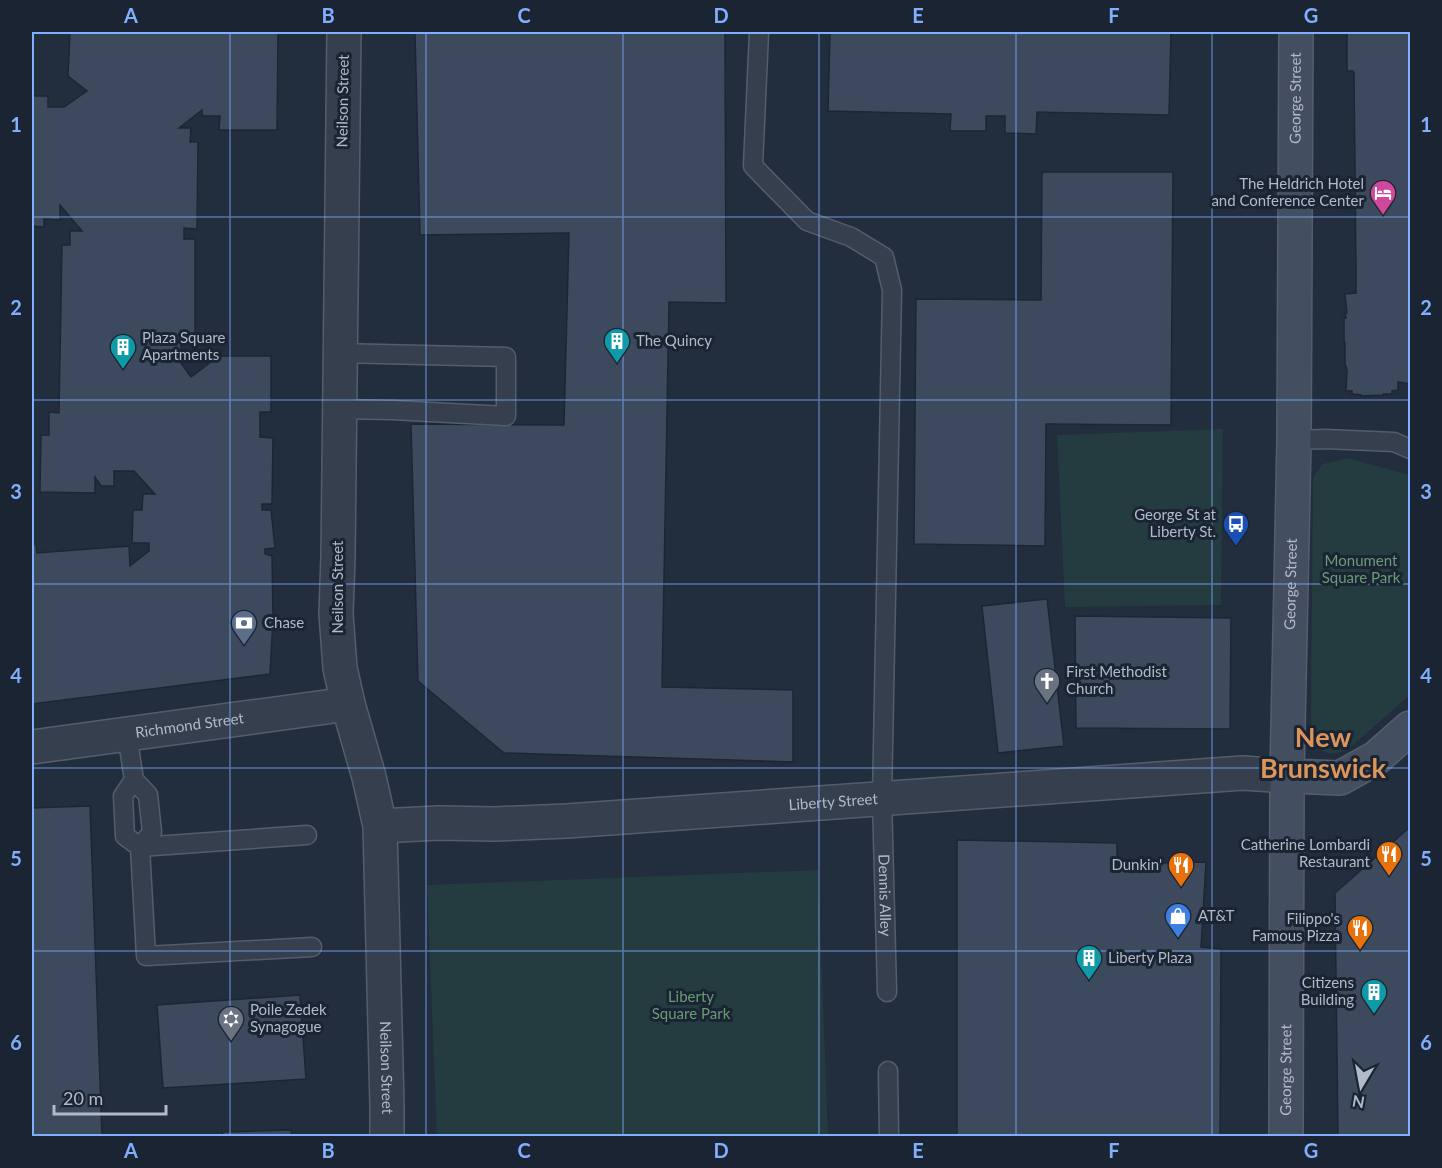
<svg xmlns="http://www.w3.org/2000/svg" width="1442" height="1168" font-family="Lato,sans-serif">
<rect width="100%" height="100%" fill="#222d3e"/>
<g fill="#243b3f">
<polygon points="1223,429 1221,605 1065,607 1057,435"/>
<path d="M1347,458L1410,475V695L1347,750C1334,755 1319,756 1313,740C1311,733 1312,723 1311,715L1313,477L1323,464Z"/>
<polygon points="818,870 828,1136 437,1136 427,885"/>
</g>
<g fill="#3d4a5e" stroke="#1d2635" stroke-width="1.5">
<polygon points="70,32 278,32 277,130 219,130 220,116 202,116 202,110 179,128 191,128 190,142 198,142 197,229 184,228 184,239 195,239 195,341 181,341 181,363 191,377 219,356 271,356 271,412 260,412 260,437 273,438 272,504 262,504 262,510 271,510 275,548 265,549 265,554 272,556 273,619 270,674 32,704 32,544 36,544 37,553 129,546 130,566 149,551 149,543 132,543 133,510 142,510 143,494 155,494 134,471 114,471 114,486 101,486 95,477 95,493 40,492 41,435 49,435 49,412 59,413 62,245 70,245 70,231 82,231 60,205 60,220 44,219 44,227 32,226 32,96 48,96 48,107 64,107 87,91 68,76"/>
<polygon points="415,32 725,32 726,303 669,302 662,687 793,690 793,762 504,753 418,681 411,424 564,425 569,233 420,235"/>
<polygon points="830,32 1171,32 1169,115 1037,112 1036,134 1005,133 1005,116 986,116 986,131 950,131 951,114 828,111"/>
<polygon points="1347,32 1410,32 1410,384 1398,382 1398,390 1392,391 1392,394 1383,394 1383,395 1361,396 1361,395 1352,394 1352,391 1346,391 1347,371 1346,366 1345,366 1345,342 1344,341 1344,318 1346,318 1345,313 1347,313 1345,294 1356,293 1356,269 1354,73 1353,71 1347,71"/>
<polygon points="1042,172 1173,172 1171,425 1046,424 1045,546 914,544 916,299 1041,300"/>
<polygon points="1047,599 1064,746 998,753 982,606"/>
<polygon points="1075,616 1231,618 1230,729 1076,728"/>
<polygon points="90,806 102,1136 32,1136 32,808"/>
<polygon points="1410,827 1410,1136 1338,1136 1335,893"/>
<polygon points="957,840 1117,843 1117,864 1206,862 1201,947 1221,949 1220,1136 957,1136"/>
<polygon points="300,995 306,1079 163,1088 157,1005"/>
<polygon points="291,1130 292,1136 223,1136 222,1132"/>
</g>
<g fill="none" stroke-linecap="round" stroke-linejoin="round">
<g stroke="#545d6c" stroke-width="21">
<g id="lane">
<path id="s1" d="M759,32L753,166L807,221L851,237L884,257L892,290L882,798L887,992"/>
<polyline points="339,409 392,410 506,416 506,357 339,353"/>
<polyline points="1294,440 1325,439 1394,442 1410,449"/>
<polyline points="127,734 134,780 148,795 152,832 140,847 146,956 312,947"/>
<polyline points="134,780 123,796 125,836 140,847 307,835"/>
<polyline points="888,1071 889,1136"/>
</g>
</g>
<g stroke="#545d6c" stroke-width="36">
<g id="street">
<path id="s2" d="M344,32L338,557L336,614L340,668L348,704L369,777L380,826L387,1106V1136"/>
<path id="s3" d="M32,747L348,704"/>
<path id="s4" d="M380,826L438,823L495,824L567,821L1243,773L1287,776"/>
</g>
</g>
<g stroke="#545d6c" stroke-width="36">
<g id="secondary">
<polyline points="1287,776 1340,778 1376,758 1410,728"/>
<path id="s5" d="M1286,1136L1287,776L1294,440L1296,32"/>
</g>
</g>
<use href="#lane" stroke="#363f4e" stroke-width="18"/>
<use href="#street" stroke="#363f4e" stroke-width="33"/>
<use href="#secondary" stroke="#434e61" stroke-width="33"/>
</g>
<path fill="none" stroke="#81afff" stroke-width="1.5" stroke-opacity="0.55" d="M230,32V1136M426,32V1136M623,32V1136M819,32V1136M1016,32V1136M1212,32V1136M32,217H1410M32,400H1410M32,584H1410M32,768H1410M32,951H1410"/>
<defs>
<g id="hotel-pin" transform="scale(1.35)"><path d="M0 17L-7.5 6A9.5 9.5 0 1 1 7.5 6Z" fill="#d1479c" stroke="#1b2433"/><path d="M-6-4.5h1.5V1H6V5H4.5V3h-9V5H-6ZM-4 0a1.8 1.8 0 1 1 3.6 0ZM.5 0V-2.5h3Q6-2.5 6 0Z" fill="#fff"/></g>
<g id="building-pin" transform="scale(1.35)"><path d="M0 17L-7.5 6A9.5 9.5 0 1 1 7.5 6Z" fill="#0f9aa8" stroke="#1b2433"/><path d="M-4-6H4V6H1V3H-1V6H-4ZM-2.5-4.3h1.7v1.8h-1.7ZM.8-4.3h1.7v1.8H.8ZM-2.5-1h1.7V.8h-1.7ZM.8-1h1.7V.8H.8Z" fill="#fff"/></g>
<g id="bus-pin" transform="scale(1.35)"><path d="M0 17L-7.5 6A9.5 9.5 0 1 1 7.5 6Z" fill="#1a4fb4" stroke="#1b2433"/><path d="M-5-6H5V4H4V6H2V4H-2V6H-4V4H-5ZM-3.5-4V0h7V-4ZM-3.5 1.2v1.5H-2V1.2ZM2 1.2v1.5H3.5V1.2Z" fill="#fff"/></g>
<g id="bank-pin" transform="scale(1.35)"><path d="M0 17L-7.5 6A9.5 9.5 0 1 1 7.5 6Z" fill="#5c6f8a" stroke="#1b2433"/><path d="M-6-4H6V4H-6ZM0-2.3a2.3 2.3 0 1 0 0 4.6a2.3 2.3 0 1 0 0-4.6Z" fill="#fff"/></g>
<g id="church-pin" transform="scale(1.35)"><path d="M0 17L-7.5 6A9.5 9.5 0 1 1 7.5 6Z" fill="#6b7280" stroke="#1b2433"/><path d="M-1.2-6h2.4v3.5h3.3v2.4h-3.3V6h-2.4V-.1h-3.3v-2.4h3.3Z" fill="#fff"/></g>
<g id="restaurant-pin" transform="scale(1.35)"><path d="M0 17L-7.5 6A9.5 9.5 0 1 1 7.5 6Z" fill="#e8710a" stroke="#1b2433"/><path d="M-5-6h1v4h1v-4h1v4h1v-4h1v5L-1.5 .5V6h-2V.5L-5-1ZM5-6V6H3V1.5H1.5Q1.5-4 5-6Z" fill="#fff"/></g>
<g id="shop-pin" transform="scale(1.35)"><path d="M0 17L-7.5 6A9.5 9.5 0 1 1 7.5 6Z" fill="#3f7fe0" stroke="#1b2433"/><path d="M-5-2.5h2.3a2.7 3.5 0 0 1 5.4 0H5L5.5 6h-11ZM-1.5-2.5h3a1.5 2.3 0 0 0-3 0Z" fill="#fff"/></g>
<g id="synagogue-pin" transform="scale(1.35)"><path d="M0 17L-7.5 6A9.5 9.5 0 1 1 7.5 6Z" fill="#6b7280" stroke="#1b2433"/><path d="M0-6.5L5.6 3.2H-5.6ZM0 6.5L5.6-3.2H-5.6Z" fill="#fff"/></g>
</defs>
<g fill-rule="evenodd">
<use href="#hotel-pin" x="1383" y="193"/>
<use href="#building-pin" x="617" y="341"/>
<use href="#building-pin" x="123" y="347"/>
<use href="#bus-pin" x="1236" y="524"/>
<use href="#bank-pin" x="244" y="623"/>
<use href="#church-pin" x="1047" y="681"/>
<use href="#restaurant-pin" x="1389" y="854"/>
<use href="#restaurant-pin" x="1181" y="865"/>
<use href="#shop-pin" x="1178" y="916"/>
<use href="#restaurant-pin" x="1360" y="928"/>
<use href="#building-pin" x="1089" y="958"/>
<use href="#building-pin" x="1374" y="992"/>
<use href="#synagogue-pin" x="231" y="1019"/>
</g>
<g text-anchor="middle" stroke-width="6" stroke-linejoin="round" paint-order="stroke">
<g font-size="15" fill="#b1bac9" stroke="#1b2433">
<text dy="5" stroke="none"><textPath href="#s5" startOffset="1038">George Street</textPath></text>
<text transform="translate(343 101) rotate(-89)" y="5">Neilson Street</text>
<text dy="5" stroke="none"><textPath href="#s5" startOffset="552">George Street</textPath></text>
<text transform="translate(338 587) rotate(-90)" y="5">Neilson Street</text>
<text dy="5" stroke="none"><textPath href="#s3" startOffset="159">Richmond Street</textPath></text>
<text dy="5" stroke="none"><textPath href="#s4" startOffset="454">Liberty Street</textPath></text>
<text dy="5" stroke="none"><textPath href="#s1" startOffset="936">Dennis Alley</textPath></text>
<text dy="5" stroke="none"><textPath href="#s2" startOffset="1041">Neilson Street</textPath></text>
<text dy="5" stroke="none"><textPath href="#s5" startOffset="66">George Street</textPath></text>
</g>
<g font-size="15" fill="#b1bac9" stroke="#1b2433" text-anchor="start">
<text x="1364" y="189" text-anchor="end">The Heldrich Hotel<tspan x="1364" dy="17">and Conference Center</tspan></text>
<text x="142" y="343">Plaza Square<tspan x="142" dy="17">Apartments</tspan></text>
<text x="636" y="346">The Quincy</text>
<text x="1216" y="520" text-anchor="end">George St at<tspan x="1216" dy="17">Liberty St.</tspan></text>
<text x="264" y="628">Chase</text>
<text x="1066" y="677">First Methodist<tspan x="1066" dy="17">Church</tspan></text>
<text x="1370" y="850" text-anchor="end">Catherine Lombardi<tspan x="1370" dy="17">Restaurant</tspan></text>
<text x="1162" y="870" text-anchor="end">Dunkin'</text>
<text x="1198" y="921">AT&amp;T</text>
<text x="1340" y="924" text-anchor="end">Filippo's<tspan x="1340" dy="17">Famous Pizza</tspan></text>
<text x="1108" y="963">Liberty Plaza</text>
<text x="1354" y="988" text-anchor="end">Citizens<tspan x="1354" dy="17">Building</tspan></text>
<text x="250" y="1015">Poile Zedek<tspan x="250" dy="17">Synagogue</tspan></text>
</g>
<g font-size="15" fill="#679c74" stroke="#1b2433">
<text x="1361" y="566">Monument<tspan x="1361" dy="17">Square Park</tspan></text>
<text x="691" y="1002">Liberty<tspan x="691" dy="17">Square Park</tspan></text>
</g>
<g font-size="27" font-weight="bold" fill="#dc955a" stroke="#1b2433">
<text x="1323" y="747">New<tspan x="1323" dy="31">Brunswick</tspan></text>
</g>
</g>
<rect width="1442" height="1168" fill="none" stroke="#1b2433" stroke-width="66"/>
<g transform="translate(1361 1087) rotate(190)" stroke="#1b2433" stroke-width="4.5" paint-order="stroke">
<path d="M0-4.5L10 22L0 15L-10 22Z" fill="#b1bac9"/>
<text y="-9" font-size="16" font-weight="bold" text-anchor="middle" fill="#b1bac9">N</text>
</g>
<path d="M54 1105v9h112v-9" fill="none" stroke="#b1bac9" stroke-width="3"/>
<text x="63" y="1105" font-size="18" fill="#b1bac9" stroke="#1b2433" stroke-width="4.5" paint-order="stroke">20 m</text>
<rect x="33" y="33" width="1376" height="1102" fill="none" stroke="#81afff" stroke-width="2"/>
<g font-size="20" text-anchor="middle" font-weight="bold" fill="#81afff">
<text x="131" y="23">A</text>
<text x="328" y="23">B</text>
<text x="524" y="23">C</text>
<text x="721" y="23">D</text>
<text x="918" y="23">E</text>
<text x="1114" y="23">F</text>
<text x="1311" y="23">G</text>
<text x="16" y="132">1</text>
<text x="1426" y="132">1</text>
<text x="16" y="315">2</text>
<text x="1426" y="315">2</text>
<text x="16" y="499">3</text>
<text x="1426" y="499">3</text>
<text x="16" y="683">4</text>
<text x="1426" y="683">4</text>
<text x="16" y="866">5</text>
<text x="1426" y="866">5</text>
<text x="16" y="1050">6</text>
<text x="1426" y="1050">6</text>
<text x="131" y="1158">A</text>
<text x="328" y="1158">B</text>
<text x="524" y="1158">C</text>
<text x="721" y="1158">D</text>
<text x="918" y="1158">E</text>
<text x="1114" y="1158">F</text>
<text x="1311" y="1158">G</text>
</g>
</svg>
